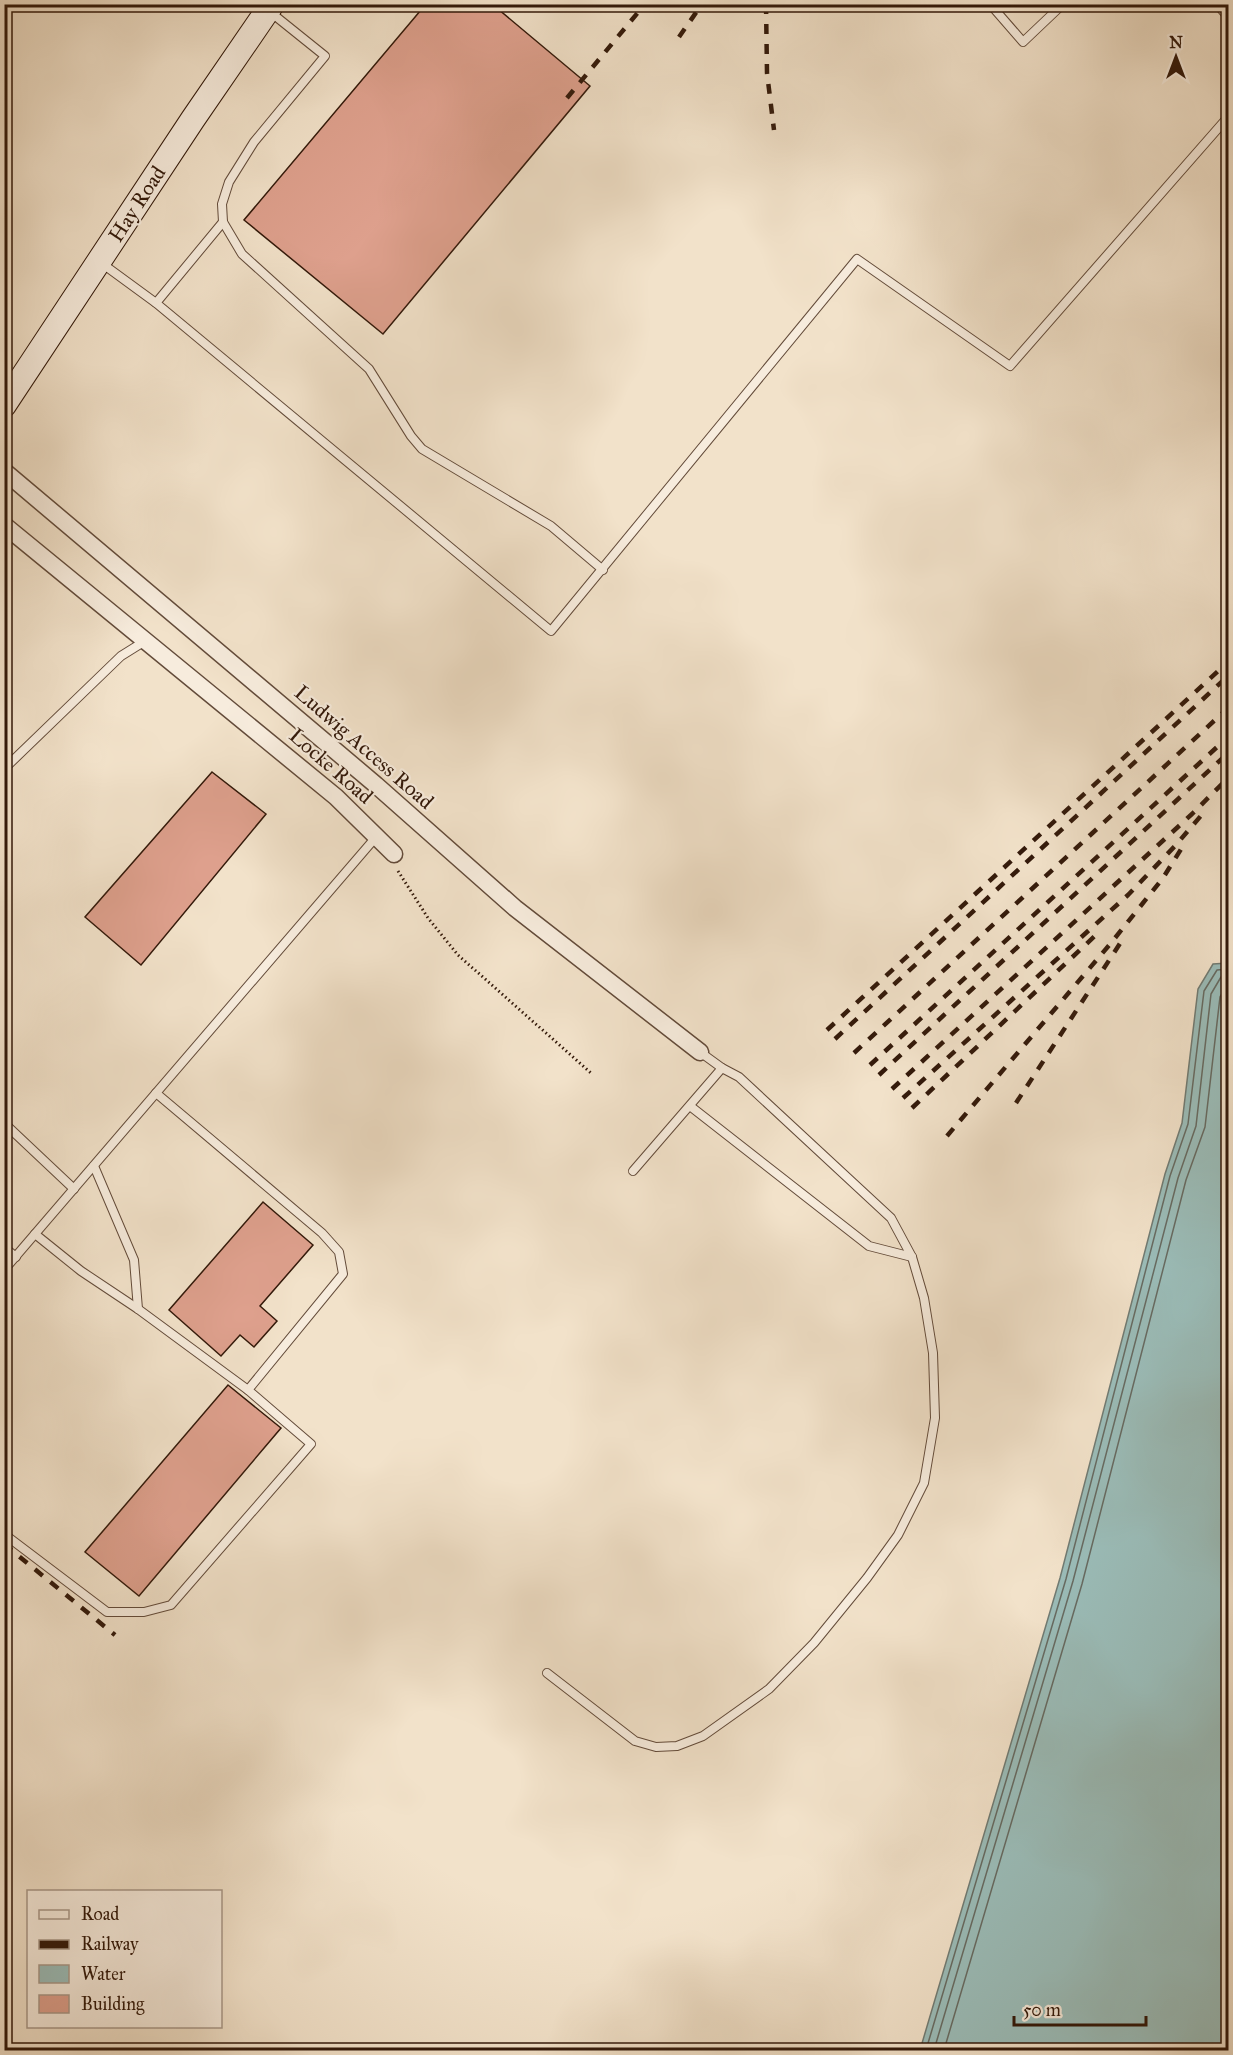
<svg xmlns="http://www.w3.org/2000/svg" width="1233" height="2055" font-family="'IM FELL Great Primer',serif">
<rect width="100%" height="100%" fill="#f2e2ca"/>
<filter id="stains"><feTurbulence type="fractalNoise" baseFrequency=".00333" numOctaves="4"/><feColorMatrix values="0 0 0 0 .2 0 0 0 0 .09 0 0 0 0 .02 0 0 0 .5 -.17"/></filter>
<radialGradient id="worn" r=".72"><stop offset=".6" stop-color="#630" stop-opacity="0"/><stop offset="1" stop-color="#630" stop-opacity=".3"/></radialGradient>
<polygon fill="#9bbdb9" stroke="#717b73" stroke-width="1.5" points="1228,963 1228,2050 920,2050 1060,1578 1165,1174 1182,1123 1198,989 1213,964"/>
<g fill="none" stroke-linecap="round" stroke-linejoin="round">
<g stroke="#676b62" stroke-width="1.5">
<polyline points="926,2050 1066,1579 1170,1176 1188,1124 1204,991 1217,970 1228,969"/>
<polyline points="934,2050 1073,1581 1178,1178 1196,1126 1211,994 1221,977 1228,976"/>
<polyline points="944,2050 1082,1584 1186,1180 1205,1127 1220,997 1226,987 1228,985"/>
</g>
</g>
<g fill="#dea08d" stroke="#33190a" stroke-width="1.5">
<polygon points="426,4 492,4 590,86 383,334 244,220"/>
<polygon points="212,772 266,814 141,965 85,917"/>
<polygon points="263,1202 313,1245 260,1306 277,1321 254,1347 240,1335 221,1356 169,1310"/>
<polygon points="228,1385 281,1428 139,1596 85,1552"/>
</g>
<g fill="none" stroke-linecap="round" stroke-linejoin="round">
<g stroke="#634b3a" stroke-width="10">
<g id="lane">
<polyline points="990,4 1023,42 1063,4"/>
<polyline points="1217,4 1228,17"/>
<polyline points="269,11 325,56 254,142 229,182 222,204 223,222 242,254 369,369 411,436 422,449 551,526 603,570"/>
<polyline points="100,262 156,303 551,631 857,259 1010,366 1228,117"/>
<polyline points="156,303 223,222"/>
<polyline points="4,769 121,656 145,641"/>
<polyline points="690,1106 869,1246 912,1257"/>
<polyline points="4,1123 74,1189"/>
<polyline points="94,1166 134,1260 138,1309"/>
<polyline points="633,1171 722,1068 700,1052"/>
<polyline points="35,1234 81,1271 138,1309 248,1390 343,1274 339,1252 322,1233 156,1093"/>
<polyline points="4,1247 16,1257"/>
<polyline points="4,1270 376,837"/>
<polyline points="4,1534 107,1612 144,1612 171,1605 311,1444 248,1390"/>
<polyline points="547,1673 635,1741 656,1747 677,1746 703,1736 769,1689 814,1643 867,1578 898,1535 924,1483 935,1418 933,1353 924,1298 912,1257 891,1218 739,1077 722,1068"/>
</g>
</g>
<g stroke="#634b3a" stroke-width="19">
<g id="street">
<polyline points="4,471 376,785 515,908 700,1052"/>
<polyline points="4,525 336,797 394,854"/>
</g>
</g>
<g stroke="#33190a" stroke-width="26">
<polyline id="secondary" points="4,405 193,119 272,4"/>
</g>
<polyline stroke="#33190a" stroke-width="3" stroke-dasharray="1.5 3" stroke-linecap="butt" points="398,871 428,918 458,955 591,1073"/>
<use href="#lane" stroke="#f7ecdd" stroke-width="8"/>
<use href="#street" stroke="#f7ecdd" stroke-width="16"/>
<use href="#secondary" stroke="#f7ecdd" stroke-width="24"/>
<g stroke="#33190a" stroke-width="4.5" stroke-dasharray="10 10" stroke-linecap="butt">
<polyline points="766,4 767,73 774,130"/>
<polyline points="679,37 702,4"/>
<polyline points="567,98 645,4"/>
<polyline points="827,1030 1228,662"/>
<polyline points="835,1039 1228,676"/>
<polyline points="854,1053 1228,708"/>
<polyline points="870,1065 1228,737"/>
<polyline points="879,1075 1228,753"/>
<polyline points="892,1089 1192,814 1228,778"/>
<polyline points="903,1098 1128,895 1175,846 1205,811"/>
<polyline points="1016,1103 1121,942"/>
<polyline points="912,1108 1098,933"/>
<polyline points="947,1136 1111,943 1163,878 1183,846"/>
<polyline points="4,1544 115,1635"/>
</g>
</g>
<g text-anchor="middle" stroke-width="4.5" stroke-linejoin="round" paint-order="stroke">
<g font-size="21" fill="#33190a" stroke="#f7ecdd">
<text transform="translate(137 204) rotate(-57)" y="7">Hay Road</text>
<text transform="translate(364 747) rotate(41)" y="7">Ludwig Access Road</text>
<text transform="translate(331 766) rotate(41)" y="7">Locke Road</text>
</g>
</g>
<rect width="1233" height="2055" fill="none" stroke="#f2e2ca" stroke-width="24"/>
<rect x="6" y="6" width="1221" height="2043" fill="none" stroke="#33190a" stroke-width="3"/>
<rect x="12" y="12" width="1209" height="2031" fill="none" stroke="#33190a" stroke-width="1.5"/>
<rect x="27" y="1890" width="195" height="138" fill="#f7ecdd" stroke="#a99889" stroke-width="1.5"/>
<rect x="39" y="1910" width="30" height="9" fill="#f7ecdd" stroke="#a99889" stroke-width="1.5"/>
<text x="81" y="1920" font-size="18" fill="#33190a">Road</text>
<rect x="39" y="1940" width="30" height="9" fill="#33190a" stroke="#a99889" stroke-width="1.5"/>
<text x="81" y="1950" font-size="18" fill="#33190a">Railway</text>
<rect x="39" y="1965" width="30" height="18" fill="#9bbdb9" stroke="#a99889" stroke-width="1.5"/>
<text x="81" y="1980" font-size="18" fill="#33190a">Water</text>
<rect x="39" y="1995" width="30" height="18" fill="#dea08d" stroke="#a99889" stroke-width="1.5"/>
<text x="81" y="2010" font-size="18" fill="#33190a">Building</text>
<g transform="translate(1176 57)" stroke="#f7ecdd" stroke-width="4.5" paint-order="stroke">
<path d="M0-4.5L10 22L0 15L-10 22Z" fill="#33190a"/>
<text y="-9" font-size="16" font-weight="bold" text-anchor="middle" fill="#33190a">N</text>
</g>
<path d="M1014 2016v9h132v-9" fill="none" stroke="#33190a" stroke-width="3"/>
<text x="1023" y="2016" font-size="18" fill="#33190a" stroke="#f7ecdd" stroke-width="4.5" paint-order="stroke">50 m</text>
<rect width="100%" height="100%" filter="url(#stains)"/>
<rect width="100%" height="100%" fill="url(#worn)"/>
</svg>
